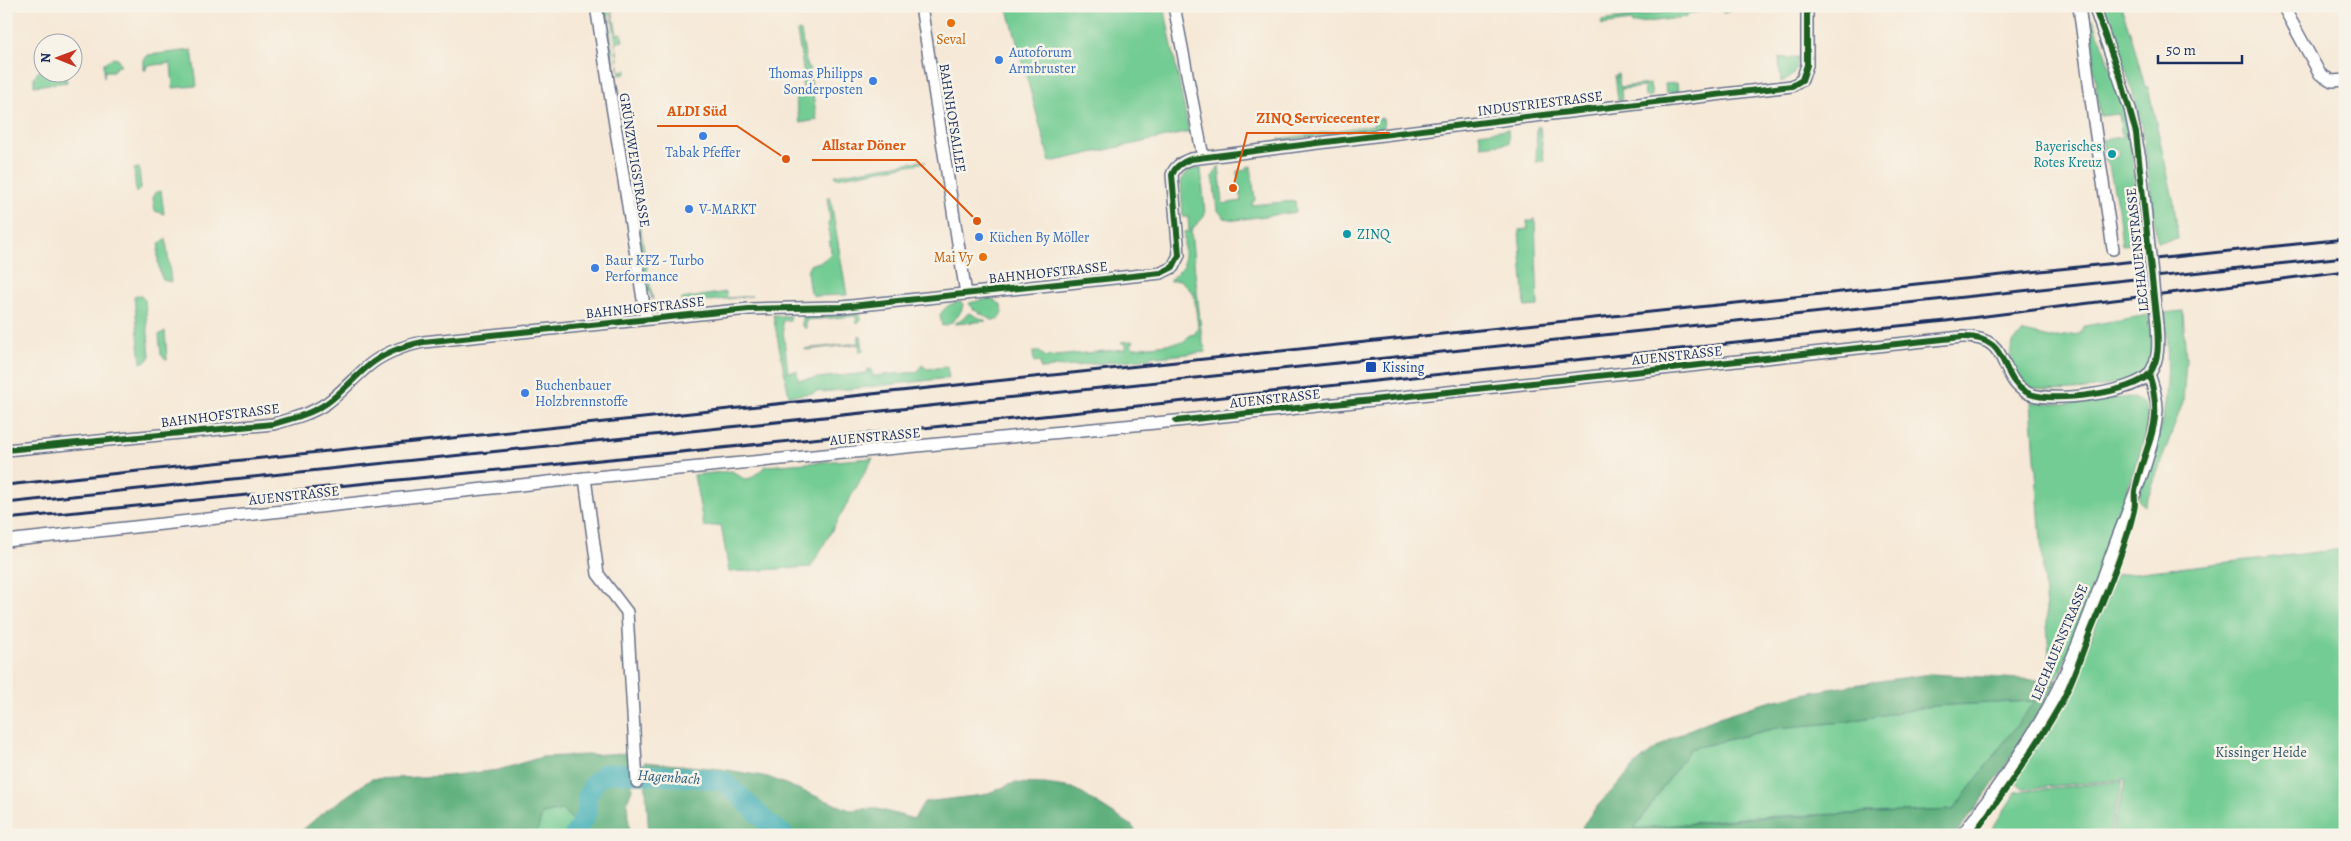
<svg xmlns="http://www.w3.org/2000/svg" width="2351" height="841" font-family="Alegreya,serif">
<rect width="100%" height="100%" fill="#f7f3e8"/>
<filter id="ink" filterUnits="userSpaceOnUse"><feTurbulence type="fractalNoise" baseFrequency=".02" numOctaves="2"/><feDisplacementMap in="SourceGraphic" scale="10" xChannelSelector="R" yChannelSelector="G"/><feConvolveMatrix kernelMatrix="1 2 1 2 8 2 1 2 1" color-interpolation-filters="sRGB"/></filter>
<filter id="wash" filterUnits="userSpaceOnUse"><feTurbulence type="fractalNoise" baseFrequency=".0096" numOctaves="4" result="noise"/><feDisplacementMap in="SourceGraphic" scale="20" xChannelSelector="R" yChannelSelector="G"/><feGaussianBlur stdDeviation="1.12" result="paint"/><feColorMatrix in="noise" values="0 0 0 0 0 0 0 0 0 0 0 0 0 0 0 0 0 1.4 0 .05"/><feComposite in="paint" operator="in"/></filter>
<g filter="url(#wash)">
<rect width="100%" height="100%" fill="#f6e8d6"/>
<g fill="#73cc93" stroke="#477e78" fill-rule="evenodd">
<polygon points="604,6 608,6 608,9 614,69 611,70"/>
<polygon points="611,6 617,34 621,33 623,41 615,43 620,71 627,70 625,74 620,75"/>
<polygon points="1007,6 1164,6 1189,132 1050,162"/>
<polygon points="1709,6 1730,6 1731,11 1723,13 1722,8 1687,14 1687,17 1632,24 1631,21 1602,25 1601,21"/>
<polygon points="2103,6 2121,6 2133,42 2145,87 2148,87 2174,203 2178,239 2157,242 2142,124 2126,70"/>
<path d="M2093,19L2119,93L2131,141L2140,243L2122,245L2118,208L2109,166L2105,160L2102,140L2122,137L2119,114L2100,116L2087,21ZM2118,149V157L2106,158L2105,151Z"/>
<polygon points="799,31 801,32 807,68 809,68 817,120 800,123 795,97 805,95 802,82 805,81 797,32"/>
<polygon points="192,50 197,86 173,88 171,63 146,66 146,70 144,70 144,60 148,55"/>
<path d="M1798,57C1797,70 1794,78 1781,82L1779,58Z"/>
<polygon points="113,58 118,59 121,66 117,66 113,71 105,71 104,78 104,63"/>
<polygon points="39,71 65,73 67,82 34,86 34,77"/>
<polygon points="1618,74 1620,87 1650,84 1652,96 1645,97 1644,87 1621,89 1622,100 1618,100 1615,75"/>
<polygon points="1677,83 1678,92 1666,93 1665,84"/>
<polygon points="618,92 650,286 653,300 646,286 616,97"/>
<polygon points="1383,118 1384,128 1279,141 1279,139 1374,125 1374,120"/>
<polygon points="1537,127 1540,127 1544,161 1536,162"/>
<polygon points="1508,129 1509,143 1481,146 1479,133"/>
<polygon points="918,161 926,162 836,178 835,175"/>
<polygon points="1219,166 1223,204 1241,201 1237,171 1247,170 1247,167 1251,166 1255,200 1251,205 1295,201 1296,212 1236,220 1224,218 1217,209 1213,176"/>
<polygon points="139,168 141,188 136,193 134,169"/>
<path d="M1201,168L1205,214C1202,222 1194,224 1191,232L1202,340L1206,352L1159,357L1152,355L1150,358L1063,367L1054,366L1053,368L1041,369L1040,362L1034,363L1033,352L1038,351L1046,357L1125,349L1127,346L1121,342L1134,341L1131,345L1134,348L1183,342L1190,335L1195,334L1198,327L1194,294L1180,280L1169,281L1184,266V232L1189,231L1188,217H1183L1181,181L1189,170Z"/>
<polygon points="161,191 164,214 155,211 153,198 155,193"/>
<path d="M830,196L847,295L814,296L810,292C802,249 815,274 831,253L828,224L830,220L827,197Z"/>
<polygon points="1535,219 1538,306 1525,307 1519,230 1528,229 1527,221"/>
<path d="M166,239L171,282L163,280C158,272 156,252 160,243Z"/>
<polygon points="726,292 727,298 752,296 682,304 682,299"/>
<polygon points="134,296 141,296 145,300 150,356 148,360 141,363"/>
<polygon points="990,298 1000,304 1003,312 999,319 992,320 973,309 969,303"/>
<path d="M960,302L963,304C962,314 952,325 942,326L940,315C945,307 950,303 960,302Z"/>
<path d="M2183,311L2186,360L2183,402L2145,506L2139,501V496C2146,472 2154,449 2161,425C2170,389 2168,349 2165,313Z"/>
<polygon points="860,313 860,321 857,324 856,316 806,320 806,329 802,326 802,315"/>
<polygon points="969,313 986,321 955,324"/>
<polygon points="773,315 790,316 790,320 782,321 788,372 797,371 798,380 867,373 867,370 871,369 873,376 917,372 922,365 927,369 947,367 949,378 823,392 817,391 814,393 789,396"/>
<path d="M2148,315C2150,329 2155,347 2149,361C2146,369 2139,376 2131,379C2113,388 2046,396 2029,386C2019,381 2015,371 2012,361C2008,349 2013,339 2024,332L2050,338L2079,334L2084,326Z"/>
<polygon points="165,331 167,359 167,360 161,355 159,335"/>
<polygon points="859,335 861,336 863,350 860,353 859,344 805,350 805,349 859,343"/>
<path d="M2130,397C2152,404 2150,418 2145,437L2095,585L2060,673L2055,680L2051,681L2031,402L2062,404Z"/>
<polygon points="873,458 811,567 729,572 721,525 704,527 694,475 732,471 744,479 751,478 766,466"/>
<polygon points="2345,549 2345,835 2111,835 2126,779 2023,789 2014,782 2063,704 2075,679 2115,575"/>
<polygon points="2035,701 1953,810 1751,817 1634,829 1690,749 1776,728 1845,722 1932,706"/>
<polygon points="2123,781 2109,835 1988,835 2016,792"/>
<polygon points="562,810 574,821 569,835 536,835 542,814"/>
</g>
<g fill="#5eb07d" stroke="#3c706e" fill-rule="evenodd">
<path d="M1931,674L2057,681C2028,735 1993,787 1955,835H1579C1587,816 1601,801 1616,787C1624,778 1632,767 1642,759C1713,701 1842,686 1931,674ZM2035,701L1953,810L1751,818L1634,829L1690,749L1776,728L1845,722L1932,706Z"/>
<polygon points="630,753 632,789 627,802 630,835 581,835 574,821 562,810 542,814 536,835 297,835 320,815 371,779 447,776 498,770 542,757"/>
<polygon points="644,762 722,769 768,777 850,810 874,808 914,819 924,802 983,795 1014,783 1045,784 1073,788 1131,825 1139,835 649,835"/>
</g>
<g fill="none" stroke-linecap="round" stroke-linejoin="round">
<polyline stroke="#39abb3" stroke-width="20" points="574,835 587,813 587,797 594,783 604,774 617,773 700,778 725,782 770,825 784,835"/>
</g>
</g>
<g filter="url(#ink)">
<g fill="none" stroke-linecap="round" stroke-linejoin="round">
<g stroke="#687088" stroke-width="14">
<g id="minor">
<polyline points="596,6 646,318"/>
<polyline points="921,6 966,294"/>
<polyline points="1174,6 1203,157"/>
<polyline points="2079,6 2094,122 2113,249"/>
<polyline points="2094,6 2130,109 2140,158 2147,227"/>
<polyline points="2283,6 2320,74 2332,81 2345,80"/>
<path d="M6,450L273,424C291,419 311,414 327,403C341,393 354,378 367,367C383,353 404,346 423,342L749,309L842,307L1161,273L1173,267L1179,255L1172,175C1175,166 1182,162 1191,159L1526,117L1792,86L1802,80L1807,65V6"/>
<polyline points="585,478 598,574 627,612 637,782"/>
<path d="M6,541L585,478L1176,421L1962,337C2015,336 1995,379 2030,394C2052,403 2135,393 2150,373C2160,358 2158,342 2157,325"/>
<path d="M1962,835C1993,794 2024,751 2049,706C2078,652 2098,591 2119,534C2133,498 2155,448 2157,410C2157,397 2153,386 2149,374"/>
</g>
</g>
<use href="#minor" stroke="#fff" stroke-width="11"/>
<g stroke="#1b2f5e" stroke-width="3">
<polyline points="6,485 2345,239"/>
<polyline points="6,503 2345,257"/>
<polyline points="6,519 1033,417 1946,321 2345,271"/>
</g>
<g stroke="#687088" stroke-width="14" stroke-linecap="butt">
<polyline id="minor-bridge" points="2147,227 2157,325"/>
</g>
<use href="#minor-bridge" stroke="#fff" stroke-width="11"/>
<g stroke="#f7f3e8" stroke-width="9">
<g id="cycleway">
<path d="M1176,421L1962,337C2015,336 1995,379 2030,394C2052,403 2135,393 2150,373C2160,358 2158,342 2157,325L2136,133L2121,79L2094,6"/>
<path d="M6,450L273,424C291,419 311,414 327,403C341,393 354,378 367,367C383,353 404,346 423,342L749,309L842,307L1161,273L1173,267L1179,255L1172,175C1175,166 1182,162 1191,159L1526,117L1792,86L1802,80L1807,65V6"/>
<path d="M1973,835C2004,793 2034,750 2060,705C2072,684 2080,658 2089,635C2105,595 2124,553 2134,510C2136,504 2134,497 2135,491C2144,443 2166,427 2149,374"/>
</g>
</g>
<use href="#cycleway" stroke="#1b5e20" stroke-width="6"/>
</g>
</g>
<g fill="#e8710a" stroke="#f7f3e8" stroke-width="2">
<circle cx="951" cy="23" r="5"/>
<circle cx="983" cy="257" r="5"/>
</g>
<g fill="#3f7fe0" stroke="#f7f3e8" stroke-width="2">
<circle cx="999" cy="60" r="5"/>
<circle cx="873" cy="81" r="5"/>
<circle cx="703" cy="136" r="5"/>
<circle cx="689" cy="209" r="5"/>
<circle cx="979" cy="237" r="5"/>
<circle cx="595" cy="268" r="5"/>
<circle cx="525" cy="393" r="5"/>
</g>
<g fill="#0f9aa8" stroke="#f7f3e8" stroke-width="2">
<circle cx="2112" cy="154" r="5"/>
<circle cx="1347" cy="234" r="5"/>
</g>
<rect fill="#1a4fb4" stroke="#f7f3e8" stroke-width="2" x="1365" y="361" width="12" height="12" rx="2.5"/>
<g text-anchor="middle" stroke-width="5" stroke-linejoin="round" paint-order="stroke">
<g font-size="14" fill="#c56008" stroke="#f7f3e8">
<text x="951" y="44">Seval</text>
<text x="973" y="262" text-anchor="end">Mai Vy</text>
</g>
<g font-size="14" fill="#366cbe" stroke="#f7f3e8" text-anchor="start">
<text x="1009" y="57">Autoforum<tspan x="1009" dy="16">Armbruster</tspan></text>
<text x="863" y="78" text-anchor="end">Thomas Philipps<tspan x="863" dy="16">Sonderposten</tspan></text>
<text x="703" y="157" text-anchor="middle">Tabak Pfeffer</text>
<text x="699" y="214">V-MARKT</text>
<text x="989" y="242">Küchen By Möller</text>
<text x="605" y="265">Baur KFZ - Turbo<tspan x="605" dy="16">Performance</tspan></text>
<text x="535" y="390">Buchenbauer<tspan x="535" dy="16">Holzbrennstoffe</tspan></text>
</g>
<g font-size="14" fill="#1b2f5e" stroke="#f7f3e8">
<text transform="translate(1540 103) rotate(-7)" y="5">INDUSTRIESTRASSE</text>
<text transform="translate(953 118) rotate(81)" y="5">BAHNHOFSALLEE</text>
<text transform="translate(635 160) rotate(81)" y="5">GRÜNZWEIGSTRASSE</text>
<text transform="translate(2137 250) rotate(-96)" y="5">LECHAUENSTRASSE</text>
<text transform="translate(1048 272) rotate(-6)" y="5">BAHNHOFSTRASSE</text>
<text transform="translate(645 307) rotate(-6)" y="5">BAHNHOFSTRASSE</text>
<text transform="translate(1677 355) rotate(-6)" y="5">AUENSTRASSE</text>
<text transform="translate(1275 398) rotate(-6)" y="5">AUENSTRASSE</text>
<text transform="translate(220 415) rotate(-7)" y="5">BAHNHOFSTRASSE</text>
<text transform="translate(875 436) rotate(-5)" y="5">AUENSTRASSE</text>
<text transform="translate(294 495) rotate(-6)" y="5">AUENSTRASSE</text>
<text transform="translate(2059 642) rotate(-67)" y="5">LECHAUENSTRASSE</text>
</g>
<g font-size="14" fill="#0d838f" stroke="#f7f3e8" text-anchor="end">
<text x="2102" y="151">Bayerisches<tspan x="2102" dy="16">Rotes Kreuz</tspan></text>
<text x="1357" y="239" text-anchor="start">ZINQ</text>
</g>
<g font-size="14" fill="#164399" stroke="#f7f3e8" text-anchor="start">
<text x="1382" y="372">Kissing</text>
</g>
<g font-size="14" fill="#31566b" stroke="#f7f3e8">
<text x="2261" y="757">Kissinger Heide</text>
</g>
<g font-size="15" font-style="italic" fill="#265a7c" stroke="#f7f3e8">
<text transform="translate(669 777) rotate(4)" y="5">Hagenbach</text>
</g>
</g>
<path fill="none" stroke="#de5710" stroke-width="2" d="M786 159L737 126H657M1233 188L1247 133H1390M977 221L916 160H812"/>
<g fill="#de5710" stroke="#f7f3e8" stroke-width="2">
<circle cx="786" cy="159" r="5"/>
<circle cx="1233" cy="188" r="5"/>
<circle cx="977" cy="221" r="5"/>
</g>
<g font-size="15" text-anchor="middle" font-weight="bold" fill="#de5710" stroke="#f7f3e8" stroke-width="5" stroke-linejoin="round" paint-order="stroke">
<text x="697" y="116">ALDI Süd</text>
<text x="1318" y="123">ZINQ Servicecenter</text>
<text x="864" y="150">Allstar Döner</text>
</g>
<rect width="2351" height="841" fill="none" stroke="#f7f3e8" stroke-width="25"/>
<g transform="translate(58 58) rotate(271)"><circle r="24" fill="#f7f3e8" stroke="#9fa5b1"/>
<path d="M0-4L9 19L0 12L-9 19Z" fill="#c8321e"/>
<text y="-8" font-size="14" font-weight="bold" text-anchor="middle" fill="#1b2f5e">N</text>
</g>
<path d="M2158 55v8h84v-8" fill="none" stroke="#1b2f5e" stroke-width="2.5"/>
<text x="2166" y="55" font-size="15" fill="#1b2f5e" stroke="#f7f3e8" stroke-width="4" paint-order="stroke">50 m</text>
</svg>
